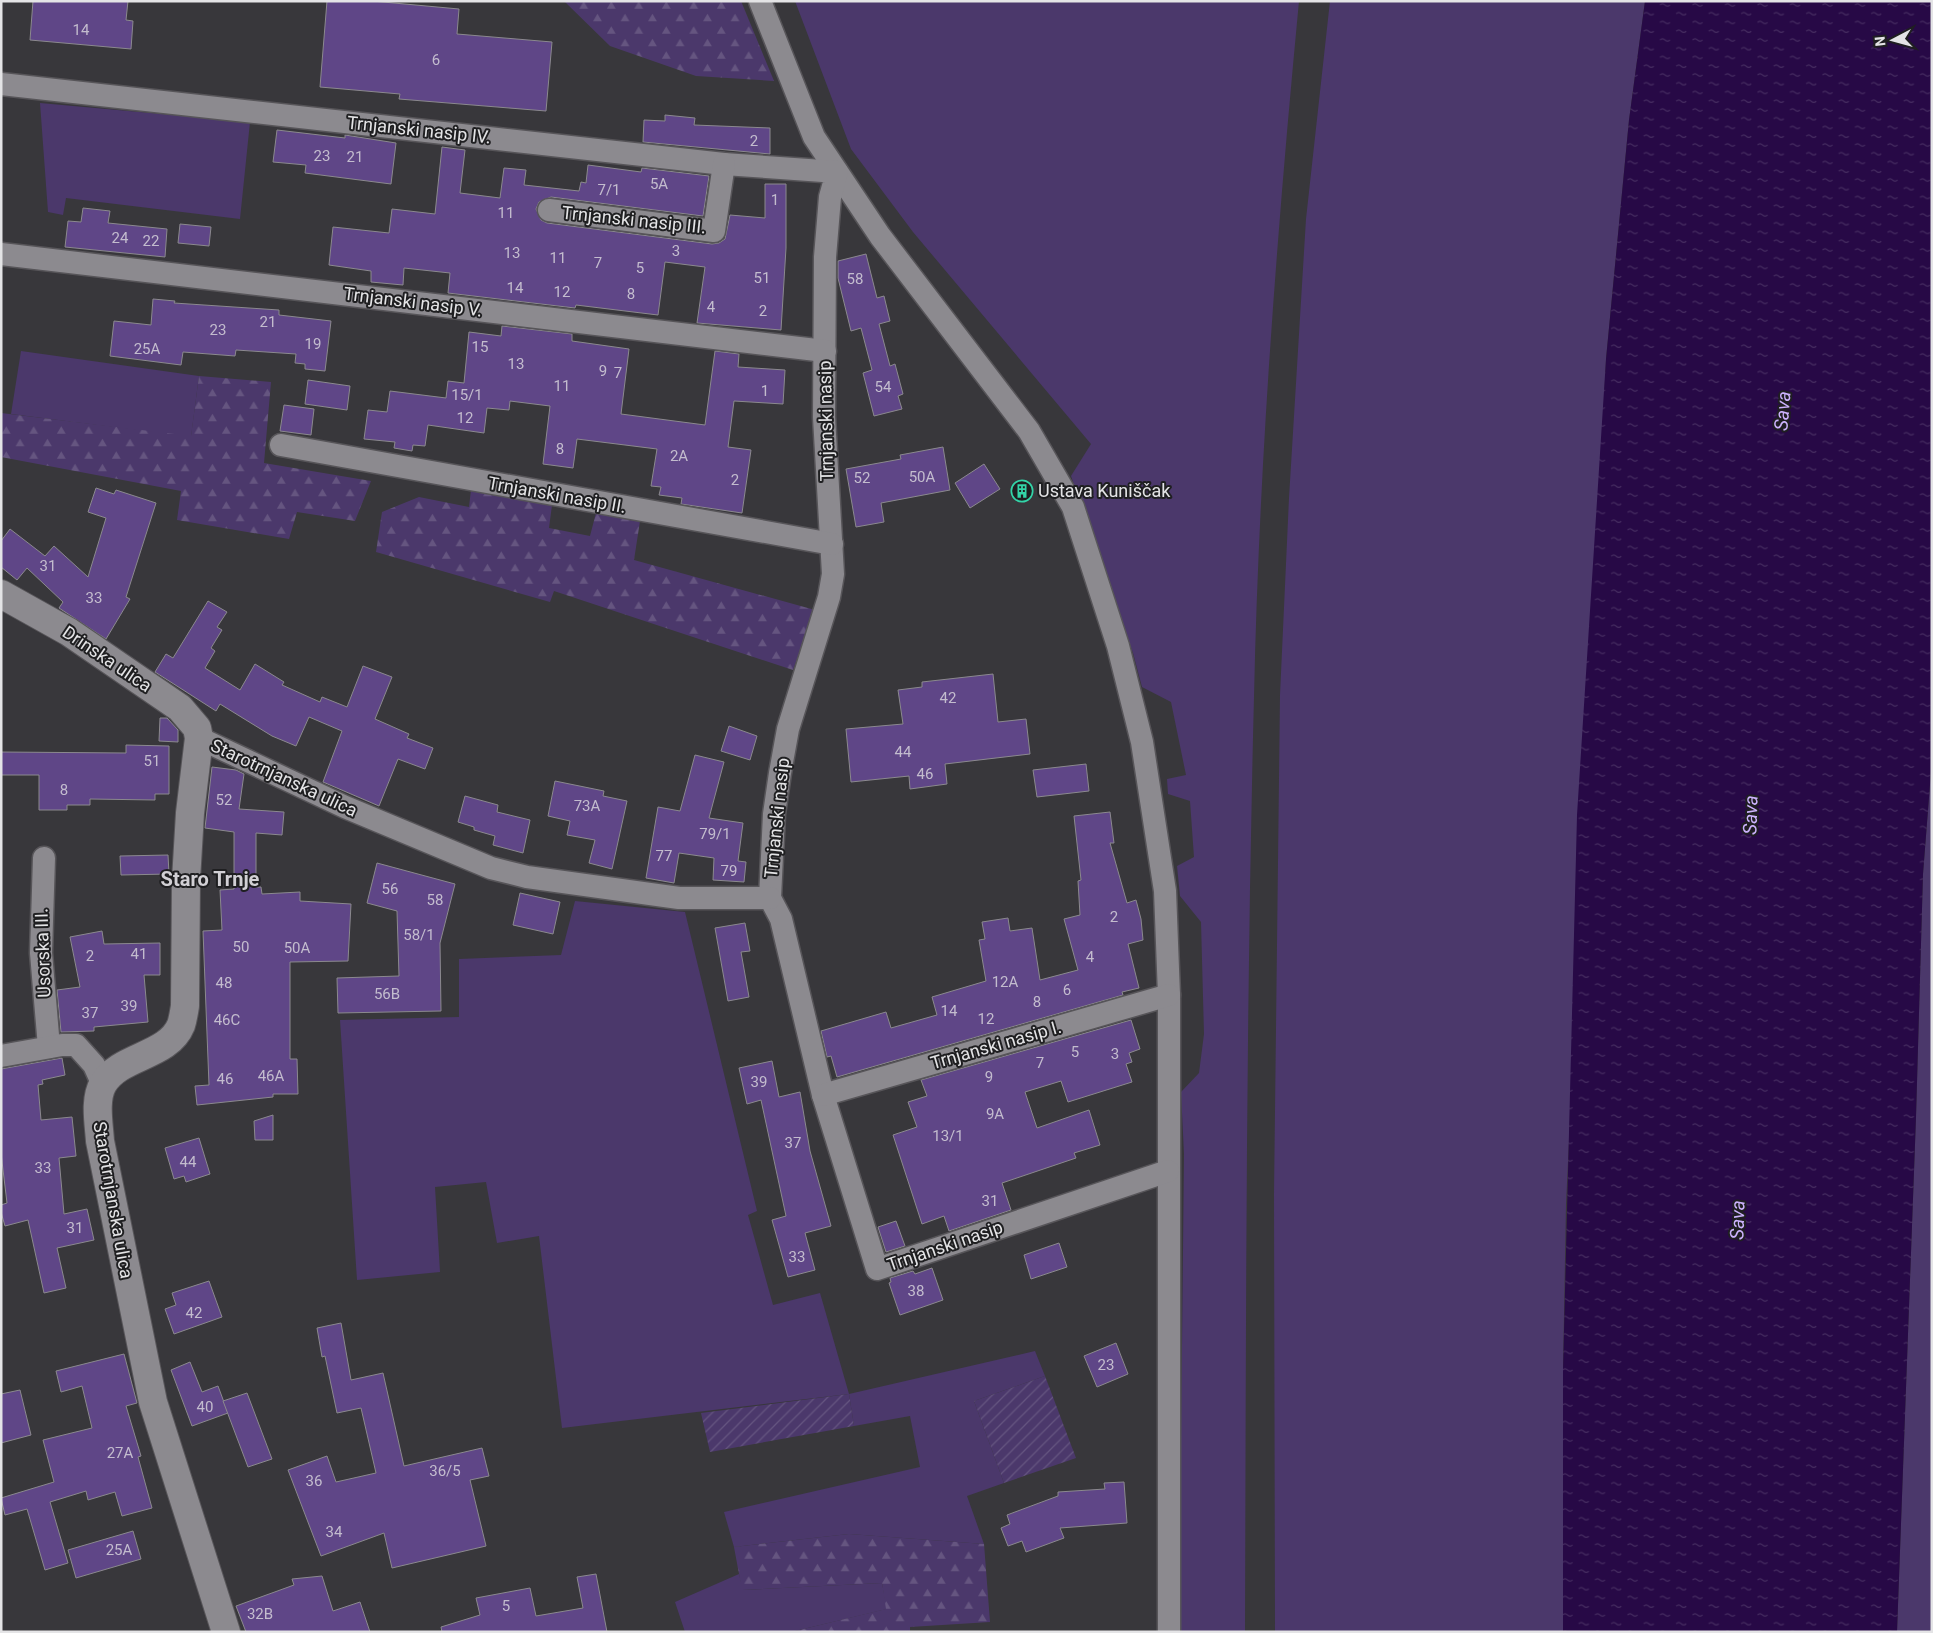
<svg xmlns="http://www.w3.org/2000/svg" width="1933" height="1633" font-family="Roboto,sans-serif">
<defs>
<pattern id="forest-firs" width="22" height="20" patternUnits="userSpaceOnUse" patternTransform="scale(1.25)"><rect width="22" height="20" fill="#4b386b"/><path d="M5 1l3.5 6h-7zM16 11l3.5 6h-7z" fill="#655580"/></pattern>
<pattern id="garden-furrows" width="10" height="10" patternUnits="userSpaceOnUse" patternTransform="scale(1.25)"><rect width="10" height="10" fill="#4b386b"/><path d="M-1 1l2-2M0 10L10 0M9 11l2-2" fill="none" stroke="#655580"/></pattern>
<pattern id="water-ripples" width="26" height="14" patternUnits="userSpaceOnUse" patternTransform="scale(1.25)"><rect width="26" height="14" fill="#270946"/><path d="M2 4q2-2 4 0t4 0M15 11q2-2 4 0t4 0" fill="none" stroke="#462d61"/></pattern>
</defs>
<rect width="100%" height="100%" fill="#38373b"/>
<g fill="#4b386b">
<path d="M795,1H1299C1277,232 1259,465 1254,697C1246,1008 1246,1320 1245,1632H1179L1184,1154L1181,1092L1199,1073L1204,1034L1201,922L1180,896L1177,866L1194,857L1190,801L1168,794L1167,779L1186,775L1171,702L1142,687L1133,653L1071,476L1091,444L913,232L851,149Z"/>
<polygon points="1330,1 1645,1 1629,120 1606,359 1566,1204 1563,1370 1563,1632 1275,1632 1274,1194 1280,695 1289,498 1306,219"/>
<polygon points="40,103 250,122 240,219 66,198 63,215 48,212"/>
<polygon points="21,351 199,376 191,437 11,414"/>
<polygon points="1932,759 1932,1632 1897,1632 1916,1117 1923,874"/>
<polygon points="575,901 685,912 757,1211 748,1215 773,1305 820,1293 849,1394 1035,1351 1045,1376 974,1401 1004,1483 967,1496 984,1544 849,1534 734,1547 724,1512 920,1467 910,1416 854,1426 849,1394 562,1428 539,1236 497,1243 486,1182 435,1187 440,1272 357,1280 340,1020 459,1017 459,959 561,955"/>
<polygon points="739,1574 743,1590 882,1583 887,1609 791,1632 685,1632 675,1602"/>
</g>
<g fill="url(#forest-firs)">
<polygon points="564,1 741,1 774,81 696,76 610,46"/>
<polygon points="199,376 271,382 264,463 371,481 355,521 297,512 289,539 177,520 181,491 1,457 1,413 191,436"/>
<polygon points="471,490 552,505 549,528 590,536 596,513 640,521 634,560 815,610 793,670 554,591 550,602 376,552 382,512 419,497 469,507"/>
<polygon points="849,1534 984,1544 990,1622 910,1627 910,1632 791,1632 886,1609 882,1583 742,1590 734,1547"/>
</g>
<g fill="url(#garden-furrows)">
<polygon points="1045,1376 1076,1458 1004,1483 974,1401"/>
<polygon points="849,1394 854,1426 710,1452 701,1413"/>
</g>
<polygon fill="url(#water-ripples)" points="1645,1 1932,1 1932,759 1923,874 1916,1117 1897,1632 1563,1632 1563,1370 1577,815 1606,359 1629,120"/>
<g fill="#5f4687" stroke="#8b898e">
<polygon points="33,1 128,1 126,20 133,21 131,49 30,40"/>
<polygon points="327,1 372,1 459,9 457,34 552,42 546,111 399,99 400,94 320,87"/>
<polygon points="665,115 695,118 694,125 770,128 770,154 643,142 644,120 665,121"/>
<polygon points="277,130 345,138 345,135 396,143 391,184 305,173 306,165 273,162"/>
<polygon points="442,147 465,150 460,193 500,198 504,168 526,170 524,185 579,191 581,182 586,183 588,165 641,172 642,168 709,176 703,216 551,197 539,202 536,209 541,220 547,223 712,244 719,243 725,239 730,215 765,218 765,184 786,184 786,248 781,330 697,323 705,267 665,262 658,315 576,305 575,308 448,293 450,273 404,268 403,285 371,282 371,271 329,265 333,227 389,233 392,209 435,214"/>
<polygon points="83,208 110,211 108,223 167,229 165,257 65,247 68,221 81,222"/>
<polygon points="180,224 211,227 209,246 178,243"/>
<polygon points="866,254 877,298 884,296 890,321 879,324 890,366 895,364 903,394 898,396 902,409 874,416 863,373 872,370 861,328 851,331 838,278 838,261"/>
<polygon points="153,299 175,301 174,303 279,310 279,315 331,321 325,371 305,369 305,364 295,363 296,354 236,350 235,356 183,352 181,365 110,356 114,321 151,325"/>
<polygon points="502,326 572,334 572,341 629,349 621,414 705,425 715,351 739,354 738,367 785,370 783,404 734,401 728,447 751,450 742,513 681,504 682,498 659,495 661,487 651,486 657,449 577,439 573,468 543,464 550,406 510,401 509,410 487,408 484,433 428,425 425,446 413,445 412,451 394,448 395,442 364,439 368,410 387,412 390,391 446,398 448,381 464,383 469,332 501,336"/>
<polygon points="308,380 350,386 347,410 305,404"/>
<polygon points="284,405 314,409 311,435 280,431"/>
<polygon points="943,447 950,490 881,503 884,522 856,527 846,469 901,459 900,455"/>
<polygon points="984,464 1000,489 970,508 955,483"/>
<polygon points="96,488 114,494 116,490 156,503 126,597 130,599 106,639 59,608 63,602 27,568 17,580 1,567 1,541 10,529 45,556 54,546 88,577 106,518 88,512"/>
<polygon points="208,601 227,612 217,627 222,630 211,648 215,651 205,668 240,690 255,664 284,682 282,685 320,702 322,697 347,707 363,666 392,677 375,719 409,734 407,738 433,748 425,769 398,759 379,806 323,782 342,731 309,717 296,746 272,736 220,704 216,711 155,672 166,654 173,658"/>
<polygon points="993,674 998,722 1026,719 1030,754 945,764 947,784 910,789 909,776 851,782 846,729 903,724 898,690 922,687 922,682"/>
<polygon points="160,718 167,718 178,730 178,742 159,741"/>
<polygon points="729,726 757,736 750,760 721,751"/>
<polygon points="126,745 169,746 169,794 155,794 155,800 90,799 90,805 67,805 67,810 39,810 39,775 1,775 1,752 126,753"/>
<polygon points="695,755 724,762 709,818 743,823 738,861 746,862 744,882 713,880 714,858 679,853 674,883 646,878 658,807 680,811"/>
<polygon points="1086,764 1089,791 1037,797 1033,770"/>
<polygon points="212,767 236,770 244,774 239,809 284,812 282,835 256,833 256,887 261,887 262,894 300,892 300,901 351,904 348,961 290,962 290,1059 297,1059 298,1094 273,1094 273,1097 197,1105 195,1086 209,1085 203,931 222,930 220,890 234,889 234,832 205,828"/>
<polygon points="555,781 604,791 603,796 627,801 612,869 589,863 595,840 567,835 570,821 548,816"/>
<polygon points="465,796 498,805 497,812 530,820 523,853 493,845 495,836 474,830 474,827 458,822"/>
<polygon points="1110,812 1114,843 1110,843 1127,903 1136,900 1141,919 1143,940 1128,944 1139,988 1122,992 1123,995 837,1077 831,1056 827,1057 821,1031 886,1012 891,1028 937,1015 932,997 986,981 979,940 985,939 982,922 1008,918 1010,931 1032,928 1040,980 1078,970 1064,919 1080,915 1078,881 1081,880 1074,816"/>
<polygon points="168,855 169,874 121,875 120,856"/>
<polygon points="377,863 455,884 440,943 441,1011 338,1013 337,978 399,976 397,911 367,903"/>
<polygon points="520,893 560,902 553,934 513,925"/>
<polygon points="745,923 750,951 741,952 749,997 728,1001 715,928"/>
<polygon points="102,931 104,944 160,943 160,975 144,975 148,1022 94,1027 94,1031 61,1032 57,990 80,987 70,937"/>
<polygon points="1131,1020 1140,1049 1129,1053 1132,1062 1126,1064 1132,1082 1068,1102 1061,1081 1025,1092 1037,1128 1089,1110 1100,1145 1074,1153 1076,1158 1002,1183 1011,1210 949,1231 944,1216 922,1224 893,1135 917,1127 908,1102 927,1096 921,1080"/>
<polygon points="62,1058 65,1075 42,1080 43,1084 38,1085 41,1120 72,1117 76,1156 59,1158 64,1214 87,1209 94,1240 57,1248 66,1288 44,1293 28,1220 5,1226 1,1212 1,1205 7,1203 1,1153 1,1069"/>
<polygon points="772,1061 779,1097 800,1092 810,1151 831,1226 805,1233 815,1270 788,1277 772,1220 786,1216 761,1100 747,1104 739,1068"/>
<polygon points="273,1115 273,1140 255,1140 254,1121"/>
<polygon points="199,1138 210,1174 186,1182 184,1176 174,1179 165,1148"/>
<polygon points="896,1221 905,1246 886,1252 878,1227"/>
<polygon points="1059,1243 1067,1267 1031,1279 1024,1255"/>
<polygon points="932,1268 943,1300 900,1315 889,1283 891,1282 890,1278 913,1271 915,1274"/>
<polygon points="209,1281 222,1317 174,1334 165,1309 176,1305 172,1293"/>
<polygon points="341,1323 351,1380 383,1373 404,1466 482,1448 489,1476 470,1480 486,1546 392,1568 384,1533 321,1556 288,1470 327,1456 336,1482 376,1473 361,1408 337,1413 325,1356 322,1357 317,1328"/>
<polygon points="1116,1343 1128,1374 1097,1387 1084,1356"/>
<polygon points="124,1354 137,1403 126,1406 141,1456 138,1457 152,1508 122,1516 115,1492 88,1500 86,1491 50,1502 68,1563 45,1570 27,1509 5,1515 1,1498 54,1482 43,1440 92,1428 82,1386 61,1392 56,1371"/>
<polygon points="190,1362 202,1392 218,1386 228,1413 192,1426 171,1370"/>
<polygon points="20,1390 31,1435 1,1443 1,1394"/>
<polygon points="247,1393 272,1459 248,1467 223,1401"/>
<polygon points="1124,1482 1127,1523 1060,1528 1064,1538 1026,1552 1022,1541 1008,1546 1001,1528 1010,1524 1007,1515 1058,1496 1058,1492 1105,1489 1104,1483"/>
<polygon points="133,1531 141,1559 76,1578 68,1550"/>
<polygon points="596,1574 607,1632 442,1632 441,1627 480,1615 476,1598 530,1588 536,1616 583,1608 577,1577"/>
<polygon points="322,1576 333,1611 360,1602 370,1632 246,1632 236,1606 294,1585 292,1579"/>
</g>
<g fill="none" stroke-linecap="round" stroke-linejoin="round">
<g stroke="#575559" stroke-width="25">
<g id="minor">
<polyline points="760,1 814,137 880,236 1029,431 1073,507 1118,646 1142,742 1165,891 1169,995 1169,1632"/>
<polyline points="1,84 724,164 837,172 830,197 825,257 824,417 833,574 829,597 788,729 780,773 774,814 770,898 781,919 823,1095 877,1269 1168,1171"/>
<polyline points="549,210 714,231 724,164"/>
<polyline points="1,254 825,351"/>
<polyline points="281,445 832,544"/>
<polyline points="199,738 345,807 491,868 527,877 679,898 770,898"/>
<polyline points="44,858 41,953 49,1047"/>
<polyline points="1,1056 62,1045 76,1045 94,1065 103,1085"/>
<polyline points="823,1095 1169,995"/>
</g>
</g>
<g stroke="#575559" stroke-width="30">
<path id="tertiary" d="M1,594L69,632L180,708L197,728L199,738L190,813L186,880L185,1006C184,1012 183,1019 181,1025C168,1057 120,1055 103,1084C94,1100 99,1124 100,1141L153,1402L226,1632"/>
</g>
<use href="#minor" stroke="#8c8a8f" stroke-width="22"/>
<use href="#tertiary" stroke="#8c8a8f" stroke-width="28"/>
</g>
<defs>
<g id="building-ring" transform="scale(1.125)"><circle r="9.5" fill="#1f1f21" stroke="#33d4a8" stroke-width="1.5"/><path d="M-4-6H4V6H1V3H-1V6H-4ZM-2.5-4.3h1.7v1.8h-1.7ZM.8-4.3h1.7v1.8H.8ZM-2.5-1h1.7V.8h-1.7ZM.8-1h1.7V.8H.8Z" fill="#33d4a8"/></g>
</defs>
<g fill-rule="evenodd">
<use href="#building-ring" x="1022" y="491"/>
</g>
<g text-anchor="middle" stroke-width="4" stroke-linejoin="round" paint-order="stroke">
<g font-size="15" fill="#c3bcce">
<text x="81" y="35">14</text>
<text x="436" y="65">6</text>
<text x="754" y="146">2</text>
<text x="322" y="161">23</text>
<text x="355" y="162">21</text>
<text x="659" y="189">5A</text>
<text x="609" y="195">7/1</text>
<text x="775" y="205">1</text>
<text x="506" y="218">11</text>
<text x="120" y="243">24</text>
<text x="151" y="246">22</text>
<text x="676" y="256">3</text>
<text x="512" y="258">13</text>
<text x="558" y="263">11</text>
<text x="598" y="268">7</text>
<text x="640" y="273">5</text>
<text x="762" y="283">51</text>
<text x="855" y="284">58</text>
<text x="515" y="293">14</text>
<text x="562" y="297">12</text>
<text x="631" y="299">8</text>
<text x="711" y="312">4</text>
<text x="763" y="316">2</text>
<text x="268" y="327">21</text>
<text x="218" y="335">23</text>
<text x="313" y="349">19</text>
<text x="480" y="352">15</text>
<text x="147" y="354">25A</text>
<text x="516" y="369">13</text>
<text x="603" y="376">9</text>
<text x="618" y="378">7</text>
<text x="562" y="391">11</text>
<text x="883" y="392">54</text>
<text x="765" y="396">1</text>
<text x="467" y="400">15/1</text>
<text x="465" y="423">12</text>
<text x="560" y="454">8</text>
<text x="679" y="461">2A</text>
<text x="922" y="482">50A</text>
<text x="862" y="483">52</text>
<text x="735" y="485">2</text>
<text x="48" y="571">31</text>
<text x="94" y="603">33</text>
<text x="948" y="703">42</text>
<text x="903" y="757">44</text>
<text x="152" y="766">51</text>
<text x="925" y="779">46</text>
<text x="64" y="795">8</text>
<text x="224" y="805">52</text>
<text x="587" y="811">73A</text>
<text x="715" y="839">79/1</text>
<text x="664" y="861">77</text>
<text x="729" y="876">79</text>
<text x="390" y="894">56</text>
<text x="435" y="905">58</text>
<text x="1114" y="922">2</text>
<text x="419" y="940">58/1</text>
<text x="241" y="952">50</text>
<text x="297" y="953">50A</text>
<text x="139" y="959">41</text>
<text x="90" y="961">2</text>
<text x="1090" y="962">4</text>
<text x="1005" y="987">12A</text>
<text x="224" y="988">48</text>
<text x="1067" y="995">6</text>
<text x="387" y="999">56B</text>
<text x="1037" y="1007">8</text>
<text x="129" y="1011">39</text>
<text x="949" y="1016">14</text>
<text x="90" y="1018">37</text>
<text x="986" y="1024">12</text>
<text x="227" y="1025">46C</text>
<text x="1075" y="1057">5</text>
<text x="1115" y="1059">3</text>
<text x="1040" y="1068">7</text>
<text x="271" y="1081">46A</text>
<text x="989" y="1082">9</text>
<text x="225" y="1084">46</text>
<text x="759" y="1087">39</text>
<text x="995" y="1119">9A</text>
<text x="948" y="1141">13/1</text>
<text x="793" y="1148">37</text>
<text x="188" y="1167">44</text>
<text x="43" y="1173">33</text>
<text x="990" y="1206">31</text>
<text x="75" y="1233">31</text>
<text x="797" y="1262">33</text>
<text x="916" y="1296">38</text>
<text x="194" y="1318">42</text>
<text x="1106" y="1370">23</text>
<text x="205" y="1412">40</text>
<text x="120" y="1458">27A</text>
<text x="445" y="1476">36/5</text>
<text x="314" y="1486">36</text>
<text x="334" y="1537">34</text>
<text x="119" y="1555">25A</text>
<text x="506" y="1611">5</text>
<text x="260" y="1619">32B</text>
</g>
<g font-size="18" fill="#e4e4e6" stroke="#1f1f21">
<text transform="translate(419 130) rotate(6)" y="6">Trnjanski nasip IV.</text>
<text transform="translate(634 220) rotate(6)" y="6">Trnjanski nasip III.</text>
<text transform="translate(413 302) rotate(7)" y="6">Trnjanski nasip V.</text>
<text transform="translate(826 421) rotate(-91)" y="6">Trnjanski nasip</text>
<text transform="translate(557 495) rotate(10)" y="6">Trnjanski nasip II.</text>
<text transform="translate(107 659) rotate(34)" y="6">Drinska ulica</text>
<text transform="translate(284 778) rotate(25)" y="6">Starotrnjanska ulica</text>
<text transform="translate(777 818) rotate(-84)" y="6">Trnjanski nasip</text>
<text transform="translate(43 953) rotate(-92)" y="6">Usorska III.</text>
<text transform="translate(996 1045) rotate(-16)" y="6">Trnjanski nasip I.</text>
<text transform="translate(113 1200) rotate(80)" y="6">Starotrnjanska ulica</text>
<text transform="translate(945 1246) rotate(-19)" y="6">Trnjanski nasip</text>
</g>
<g font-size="18" fill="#e4e4e6" stroke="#1f1f21" text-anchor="start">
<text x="1038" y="497">Ustava Kuniščak</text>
</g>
<g font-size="19" font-style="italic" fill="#ccb2fd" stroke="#1f1f21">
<text transform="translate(1782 411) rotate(-85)" y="7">Sava</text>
<text transform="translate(1750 815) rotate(-88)" y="7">Sava</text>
<text transform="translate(1737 1220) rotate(-88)" y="7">Sava</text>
</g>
<g font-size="20" font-weight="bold" fill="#d2d0d5" stroke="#1f1f21">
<text x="210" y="886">Staro Trnje</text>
</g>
</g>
<rect width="1933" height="1633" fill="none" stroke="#e4e4e6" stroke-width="5"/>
<g transform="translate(1893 40) rotate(264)" stroke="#1f1f21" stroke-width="4" paint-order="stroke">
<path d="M0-4L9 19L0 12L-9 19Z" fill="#e4e4e6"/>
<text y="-8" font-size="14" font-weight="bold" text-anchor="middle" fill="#e4e4e6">N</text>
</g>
</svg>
